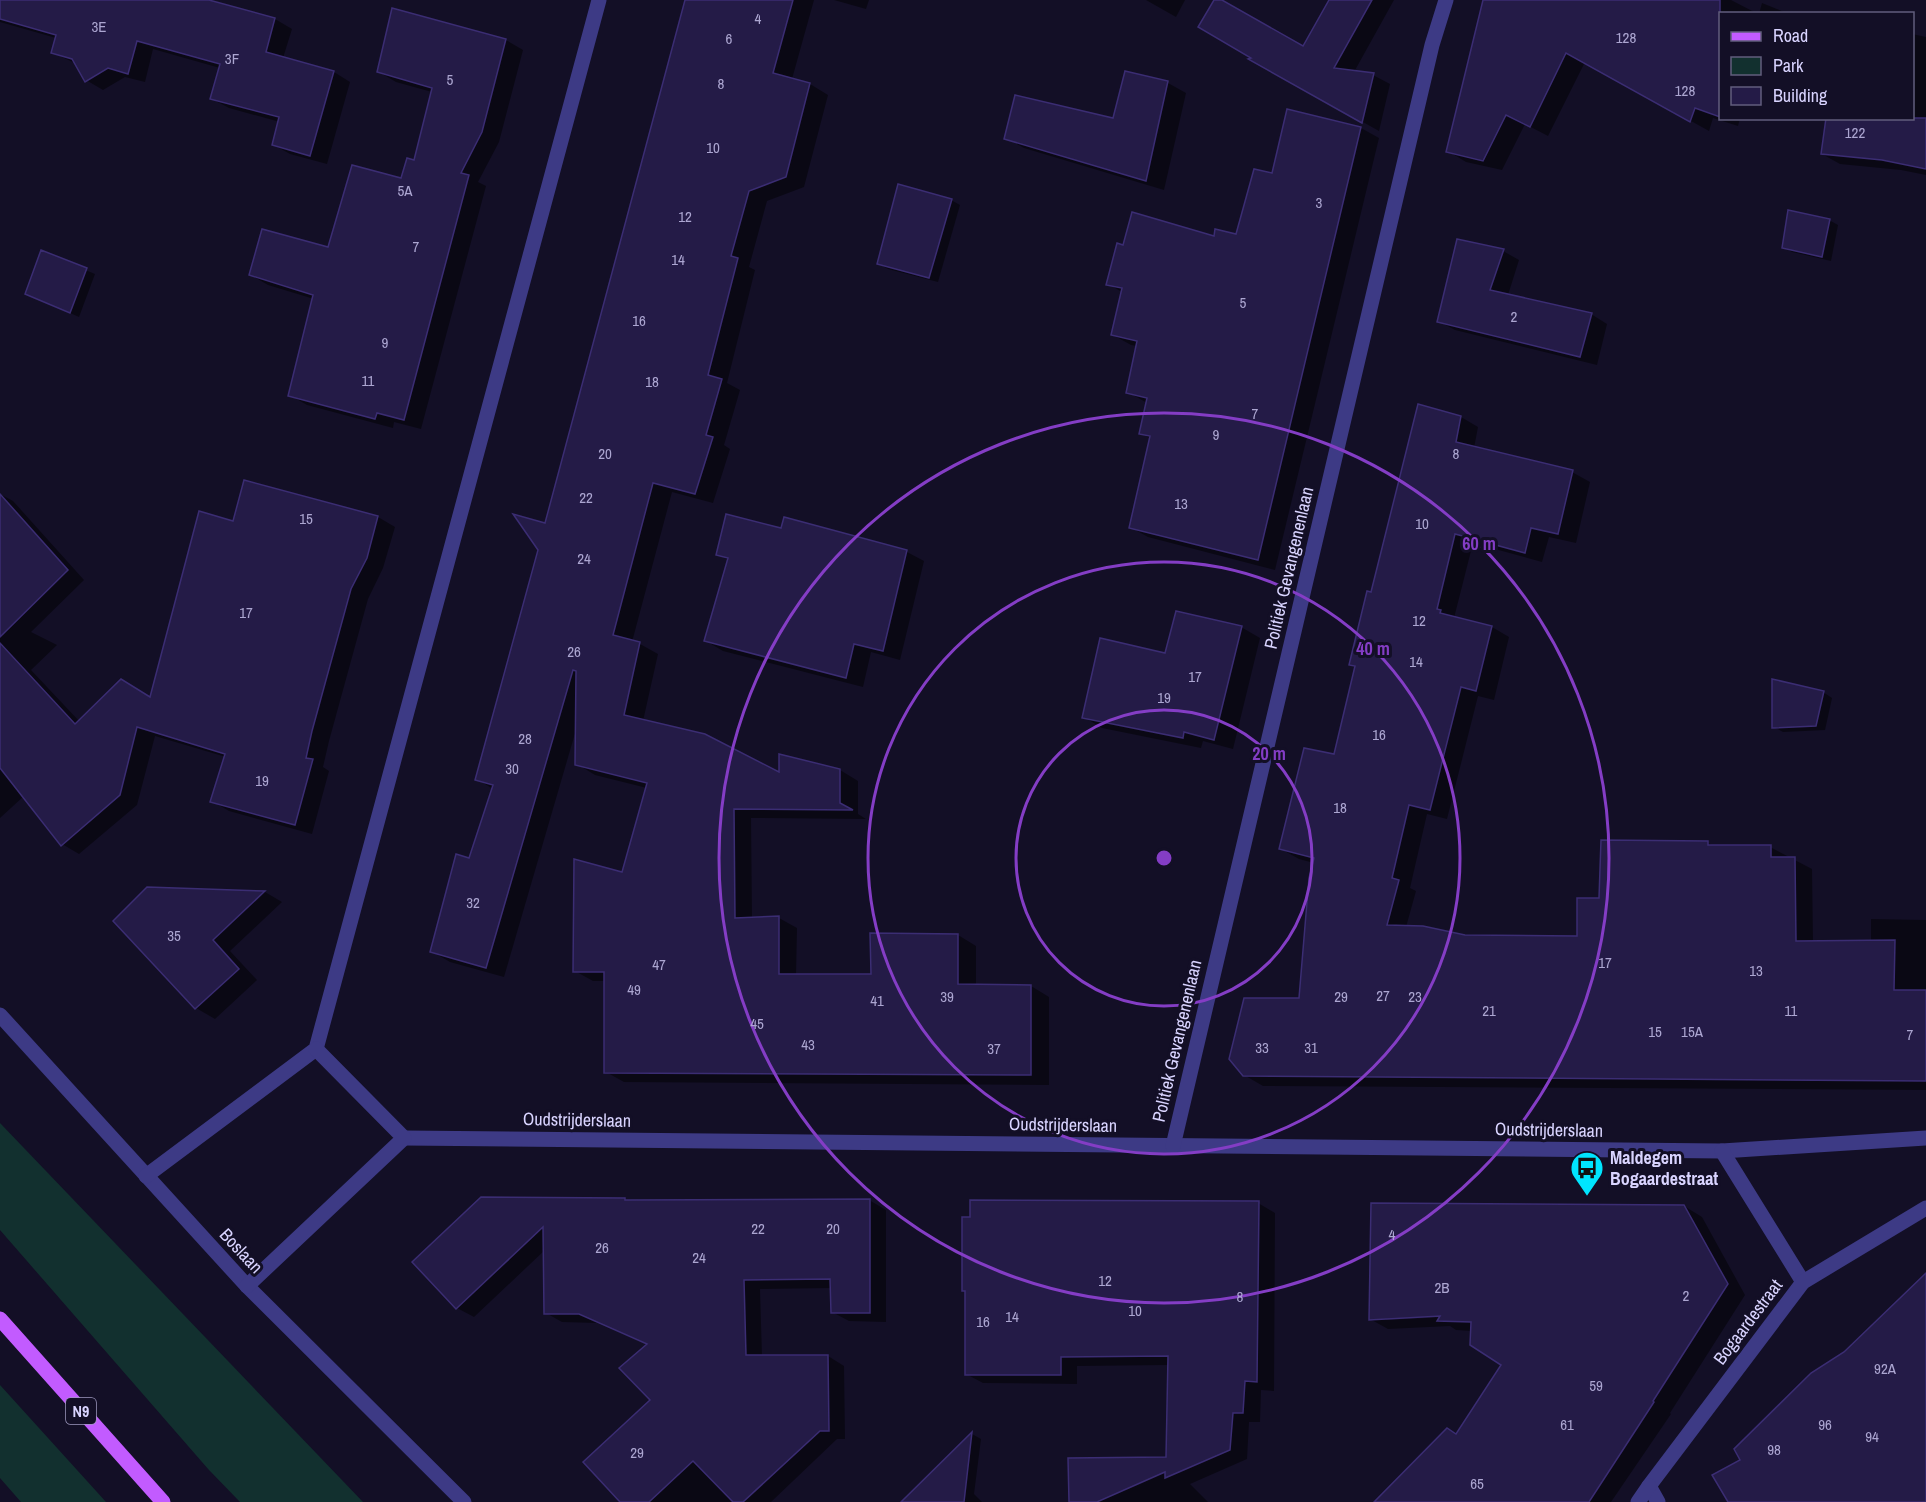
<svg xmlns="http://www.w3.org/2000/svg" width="1926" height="1502" font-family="'Archivo Narrow',sans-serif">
<rect width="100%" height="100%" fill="#130f26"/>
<g fill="#12302f">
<polygon points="0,1123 363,1502 240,1502 209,1470 0,1230"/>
<polygon points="0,1385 106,1502 21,1502 0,1478"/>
</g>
<g fill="#0007" fill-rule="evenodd">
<polygon points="0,0 204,0 275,19 292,29 283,58 334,72 350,82 327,164 290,154 274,145 280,122 229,108 212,99 220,68 153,49 145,82 125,77 103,90 86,80 77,64 53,53 56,38 0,22"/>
<polygon points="687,0 814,0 792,79 810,84 828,95 804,187 767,201 749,267 755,270 727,383 740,390 724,445 730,449 713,503 672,492 632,642 640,644 658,654 643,721 781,775 840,770 858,781 858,814 866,819 751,818 752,919 779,918 797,928 796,976 872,976 958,935 976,946 976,986 1031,986 1049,997 1049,1085 624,1082 606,1072 606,981 593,981 575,971 623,874 647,788 595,775 577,764 576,730 504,977 450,962 431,951 470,860 493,789 477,779"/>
<polygon points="834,0 869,0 866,9"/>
<polygon points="1146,0 1185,0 1176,17"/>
<polygon points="1215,0 1218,0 1303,48 1331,0 1394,0 1354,72 1373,75 1390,84 1379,131 1252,60"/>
<polygon points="1491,0 1731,0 1758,14 1720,14 1720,118 1740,118 1738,126 1713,118 1709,131 1585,62 1548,136 1525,124 1502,170 1466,162 1448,151"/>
<polygon points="1762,3 1784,12 1791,14 1759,14"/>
<polygon points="1912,34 1926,37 1926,175 1901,170 1840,164 1822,154 1912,118"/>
<polygon points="506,40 523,50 499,142 478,182 486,186 421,429 394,422 393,428 307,405 290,395 314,299 268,285 251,275 329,248 402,180 415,162 432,92 396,82 379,72"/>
<polygon points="1126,73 1168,83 1186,93 1164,190 1024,148 1006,138 1115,120"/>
<polygon points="1361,128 1379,138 1275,570 1148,537 1130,527 1151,439 1141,433 1147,403 1128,392 1137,346 1131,345 1113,335 1122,292 1108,284 1124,246 1238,236 1273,175"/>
<polygon points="951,200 960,205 938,282 888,269 879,264"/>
<polygon points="1829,220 1838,225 1831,261 1792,252 1783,247"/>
<polygon points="1503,251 1519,260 1508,295 1591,314 1607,324 1597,365 1455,330 1438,321"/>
<polygon points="42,252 95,274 79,317 27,294"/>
<polygon points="1461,417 1478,427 1474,448 1572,472 1590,482 1576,543 1549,537 1542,562 1473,543 1454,618 1492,627 1509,637 1494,700 1478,696 1447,819 1427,814 1410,888 1416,891 1406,927 1465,937 1578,938 1601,900 1708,843 1714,846 1770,847 1812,869 1813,943 1871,942 1871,919 1926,920 1926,1090 1263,1086 1244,1075 1301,999 1314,863 1299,859 1281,849 1335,756 1356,667 1351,664 1372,594"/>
<polygon points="0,494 13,501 84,580 31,632 57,645 31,670 80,722 151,699 235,523 378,517 395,527 383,568 368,599 329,741 323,767 329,771 312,834 229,811 212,801 226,757 155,736 137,805 79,854 62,844 24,796 0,818"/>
<polygon points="785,519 907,552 924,561 900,660 871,652 863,687 723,651 706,641 728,560 718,554 782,530"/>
<polygon points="1241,627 1260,638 1233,749 1203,741 1201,748 1102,728 1084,717 1166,655"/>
<polygon points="1823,692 1832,698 1825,730 1783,732 1774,727"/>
<polygon points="148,888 265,892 282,902 230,951 257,980 215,1019 196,1008 115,921"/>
<polygon points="624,1199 628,1201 869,1200 886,1210 886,1322 849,1321 832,1312 832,1288 760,1289 762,1357 828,1356 844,1366 845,1439 837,1439 771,1502 623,1502 652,1400 648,1345 597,1323 562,1322 546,1313 545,1250 474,1317 457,1308 414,1262"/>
<polygon points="1258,1203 1275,1213 1274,1391 1261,1390 1260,1422 1249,1422 1247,1459 1190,1484 1208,1502 1070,1502 1167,1465 1169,1365 1077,1366 1077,1384 983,1383 966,1374"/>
<path d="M1684,1206L1702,1217L1745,1295L1670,1413L1671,1414L1611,1502H1384L1457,1435L1504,1364L1472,1331L1456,1330L1450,1326L1388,1329L1370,1319ZM1447,1314V1317L1386,1320V1317Z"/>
<polygon points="972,1434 981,1439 974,1494 982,1502 917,1502 910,1495"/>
</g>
<g fill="#241b47" stroke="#3b2d73" stroke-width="1.5">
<polygon points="0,0 209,0 275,18 266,52 334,71 310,156 272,145 279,117 210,99 220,64 137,41 128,74 108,68 85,82 72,59 51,53 56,35 0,19"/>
<polygon points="685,0 793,0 773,73 810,83 786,177 749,191 731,256 738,258 708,375 722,379 706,435 713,437 695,494 653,483 613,635 640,642 624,715 705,734 779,772 779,754 840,769 840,803 853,810 734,809 735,918 779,916 779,974 871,974 870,933 958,934 958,984 1031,985 1031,1075 604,1073 604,972 573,972 574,859 622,872 647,783 575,765 576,671 573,670 486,968 430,952 456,854 469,858 493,785 475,780 538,550 513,514 545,523"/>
<polygon points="1214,0 1222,0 1303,46 1329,0 1372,0 1334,68 1374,73 1362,123 1248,59 1251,58 1198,27"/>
<polygon points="1483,0 1720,0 1720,117 1695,108 1690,122 1566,53 1530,127 1506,115 1483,161 1446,152"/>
<polygon points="392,8 506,39 482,132 461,173 469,175 404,420 377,413 375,419 288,396 313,295 249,275 262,229 328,247 352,165 401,178 407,158 414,160 432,88 377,72"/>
<polygon points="1125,71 1168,81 1146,181 1004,139 1015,95 1113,118"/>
<polygon points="1287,109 1361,127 1258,560 1129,528 1150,436 1139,434 1147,398 1126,393 1137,341 1111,335 1122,288 1106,285 1117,243 1123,245 1132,212 1214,236 1215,229 1236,234 1254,169 1272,173"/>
<polygon points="1826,118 1926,118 1926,169 1882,160 1821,154"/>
<polygon points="898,184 952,199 929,278 877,264"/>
<polygon points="1788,210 1830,219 1822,257 1782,248"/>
<polygon points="1457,239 1504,249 1490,290 1592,313 1580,357 1437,322"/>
<polygon points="41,250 87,268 70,313 25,294"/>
<polygon points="1418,404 1461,416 1456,442 1573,470 1558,534 1531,528 1525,553 1455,534 1437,609 1441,610 1440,613 1492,626 1476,691 1461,687 1430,810 1409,805 1392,878 1399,880 1387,925 1423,926 1465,935 1577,936 1577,898 1599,898 1601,840 1708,841 1708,845 1771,845 1771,857 1795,857 1796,941 1895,940 1894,990 1926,990 1926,1081 1243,1076 1229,1059 1244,998 1299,998 1309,878 1314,858 1279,849 1304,748 1334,754 1355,666 1349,665 1367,591 1371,592"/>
<polygon points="244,480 378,516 367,558 351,589 312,731 306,758 313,759 295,825 210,802 225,754 137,727 120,795 61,846 0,768 0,643 75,724 121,679 150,697 199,511 233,521"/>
<polygon points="0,494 68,570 0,637"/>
<polygon points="726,514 781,528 784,517 907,550 883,651 854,644 846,678 704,641 728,558 716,555"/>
<polygon points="1176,611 1242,626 1214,740 1184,732 1183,738 1082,718 1100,638 1165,653"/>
<polygon points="1772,679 1824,691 1816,726 1772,728"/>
<polygon points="147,887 265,891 213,940 239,969 195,1009 113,921"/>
<polygon points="481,1197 625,1198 625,1200 870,1199 870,1313 831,1313 830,1279 744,1280 746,1355 828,1355 829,1431 820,1431 743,1502 733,1502 693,1461 649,1502 620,1502 583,1462 650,1400 619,1368 647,1344 579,1314 544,1314 543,1227 456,1309 412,1262"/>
<polygon points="970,1200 1259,1201 1257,1382 1245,1381 1243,1413 1233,1413 1230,1450 1165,1478 1165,1472 1097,1502 1069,1502 1068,1458 1166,1457 1168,1356 1061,1357 1061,1375 965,1375 965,1291 962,1291 962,1217 970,1217"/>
<polygon points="1371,1203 1684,1205 1728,1284 1653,1401 1654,1402 1589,1502 1374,1502 1447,1428 1456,1434 1501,1365 1470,1345 1471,1322 1437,1321 1440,1316 1369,1320"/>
<polygon points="1926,1273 1926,1502 1728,1502 1712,1475 1740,1460 1734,1449 1811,1373 1844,1352"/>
<polygon points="972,1432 964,1502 901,1502"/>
</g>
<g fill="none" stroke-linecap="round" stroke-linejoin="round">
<g stroke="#3d3a85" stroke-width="15">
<polyline points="0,1015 247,1286 464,1502"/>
<polyline points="404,1138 1722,1151 1926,1138"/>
<polyline points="1173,1146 1432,45 1446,0"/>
<polyline points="1722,1151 1803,1282"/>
<polyline points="146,1176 316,1049 599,0"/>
<polyline points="247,1286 404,1138 316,1049"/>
<polyline points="1658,1502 1649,1486 1803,1282 1926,1208"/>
</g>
<polyline stroke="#3d3a85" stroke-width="15" points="1638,1502 1649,1486"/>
<polyline stroke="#c25bff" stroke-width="15" points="0,1319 163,1502"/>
</g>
<g fill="none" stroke="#843dc5" stroke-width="3">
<circle cx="1164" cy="858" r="148"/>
<circle cx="1164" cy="858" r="296"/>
<circle cx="1164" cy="858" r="445"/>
</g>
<defs>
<g id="bus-pin" transform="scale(1.725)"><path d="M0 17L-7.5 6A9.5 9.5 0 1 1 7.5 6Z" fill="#00e5ff" stroke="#130f26"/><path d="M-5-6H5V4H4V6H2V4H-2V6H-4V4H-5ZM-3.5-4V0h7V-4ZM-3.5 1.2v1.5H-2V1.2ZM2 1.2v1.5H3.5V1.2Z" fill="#111"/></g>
</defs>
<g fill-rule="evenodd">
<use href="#bus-pin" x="1587" y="1168"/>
</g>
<g text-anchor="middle" stroke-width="6" stroke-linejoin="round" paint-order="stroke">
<g font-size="15" fill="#aca6d1">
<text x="758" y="24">4</text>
<text x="99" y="32">3E</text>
<text x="1626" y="43">128</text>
<text x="729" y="44">6</text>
<text x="232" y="64">3F</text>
<text x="450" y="85">5</text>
<text x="721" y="89">8</text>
<text x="1685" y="96">128</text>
<text x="1855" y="138">122</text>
<text x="713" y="153">10</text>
<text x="405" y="196">5A</text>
<text x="1319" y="208">3</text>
<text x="685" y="222">12</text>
<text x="416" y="252">7</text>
<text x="678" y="265">14</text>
<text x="1243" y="308">5</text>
<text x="1514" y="322">2</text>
<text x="639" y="326">16</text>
<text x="385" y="348">9</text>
<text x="368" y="386">11</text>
<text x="652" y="387">18</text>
<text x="1255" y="419">7</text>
<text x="1216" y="440">9</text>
<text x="605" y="459">20</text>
<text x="1456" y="459">8</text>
<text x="586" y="503">22</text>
<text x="1181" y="509">13</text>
<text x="306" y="524">15</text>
<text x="1422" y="529">10</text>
<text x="584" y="564">24</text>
<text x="246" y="618">17</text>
<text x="1419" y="626">12</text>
<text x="574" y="657">26</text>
<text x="1416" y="667">14</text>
<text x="1195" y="682">17</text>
<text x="1164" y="703">19</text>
<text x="1379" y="740">16</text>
<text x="525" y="744">28</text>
<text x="512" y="774">30</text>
<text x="262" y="786">19</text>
<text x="1340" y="813">18</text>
<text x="473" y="908">32</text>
<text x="174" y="941">35</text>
<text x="1605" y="968">17</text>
<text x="659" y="970">47</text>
<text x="1756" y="976">13</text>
<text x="634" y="995">49</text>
<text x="1383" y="1001">27</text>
<text x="947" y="1002">39</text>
<text x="1341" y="1002">29</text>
<text x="1415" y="1002">23</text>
<text x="877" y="1006">41</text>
<text x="1489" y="1016">21</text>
<text x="1791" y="1016">11</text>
<text x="757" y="1029">45</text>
<text x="1655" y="1037">15</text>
<text x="1692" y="1037">15A</text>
<text x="1910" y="1040">7</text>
<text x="808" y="1050">43</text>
<text x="1262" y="1053">33</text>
<text x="1311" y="1053">31</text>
<text x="994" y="1054">37</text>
<text x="758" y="1234">22</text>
<text x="833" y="1234">20</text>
<text x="1392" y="1240">4</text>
<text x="602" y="1253">26</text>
<text x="699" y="1263">24</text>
<text x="1105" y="1286">12</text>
<text x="1442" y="1293">2B</text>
<text x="1686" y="1301">2</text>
<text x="1240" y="1302">8</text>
<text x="1135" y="1316">10</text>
<text x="1012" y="1322">14</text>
<text x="983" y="1327">16</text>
<text x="1885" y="1374">92A</text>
<text x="1596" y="1391">59</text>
<text x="1567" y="1430">61</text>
<text x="1825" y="1430">96</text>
<text x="1872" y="1442">94</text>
<text x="1774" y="1455">98</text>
<text x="637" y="1458">29</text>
<text x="1477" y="1489">65</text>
</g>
<rect fill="#130f26" stroke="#9e99be" stroke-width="1.5" x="66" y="1398" width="30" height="26" rx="4.5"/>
<g font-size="16" font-weight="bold" fill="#d9d4ff">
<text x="81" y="1417">N9</text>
</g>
<g font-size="18" fill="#d9d4ff" stroke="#130f26">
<text transform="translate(1289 568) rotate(-77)" y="6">Politiek Gevangenenlaan</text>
<text transform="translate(1177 1041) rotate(-77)" y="6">Politiek Gevangenenlaan</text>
<text transform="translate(577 1120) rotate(1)" y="6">Oudstrijderslaan</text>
<text transform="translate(1063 1125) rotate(1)" y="6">Oudstrijderslaan</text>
<text transform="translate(1549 1130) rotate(1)" y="6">Oudstrijderslaan</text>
<text transform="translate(241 1251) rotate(47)" y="6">Boslaan</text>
<text transform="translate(1748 1322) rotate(-53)" y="6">Bogaardestraat</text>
</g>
<g font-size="18" font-weight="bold" fill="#d9d4ff" stroke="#130f26" text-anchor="start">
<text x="1610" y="1164">Maldegem<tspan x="1610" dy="21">Bogaardestraat</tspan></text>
</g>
</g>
<circle cx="1164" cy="858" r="9" fill="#843dc5" stroke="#130f26" stroke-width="3"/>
<g font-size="18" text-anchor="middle" font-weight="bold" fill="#843dc5" stroke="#130f26" stroke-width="6" stroke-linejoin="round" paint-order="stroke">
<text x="1479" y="550">60 m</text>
<text x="1373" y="655">40 m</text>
<text x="1269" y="760">20 m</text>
</g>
<rect x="1719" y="12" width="195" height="108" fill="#130f26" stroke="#625e7d" stroke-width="1.5"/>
<rect x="1731" y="32" width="30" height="9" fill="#c25bff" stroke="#625e7d" stroke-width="1.5"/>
<text x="1773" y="42" font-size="18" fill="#d9d4ff">Road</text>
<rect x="1731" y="57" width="30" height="18" fill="#12302f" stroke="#625e7d" stroke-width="1.5"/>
<text x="1773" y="72" font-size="18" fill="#d9d4ff">Park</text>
<rect x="1731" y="87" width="30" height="18" fill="#241b47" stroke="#625e7d" stroke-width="1.5"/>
<text x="1773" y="102" font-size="18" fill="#d9d4ff">Building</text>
</svg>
